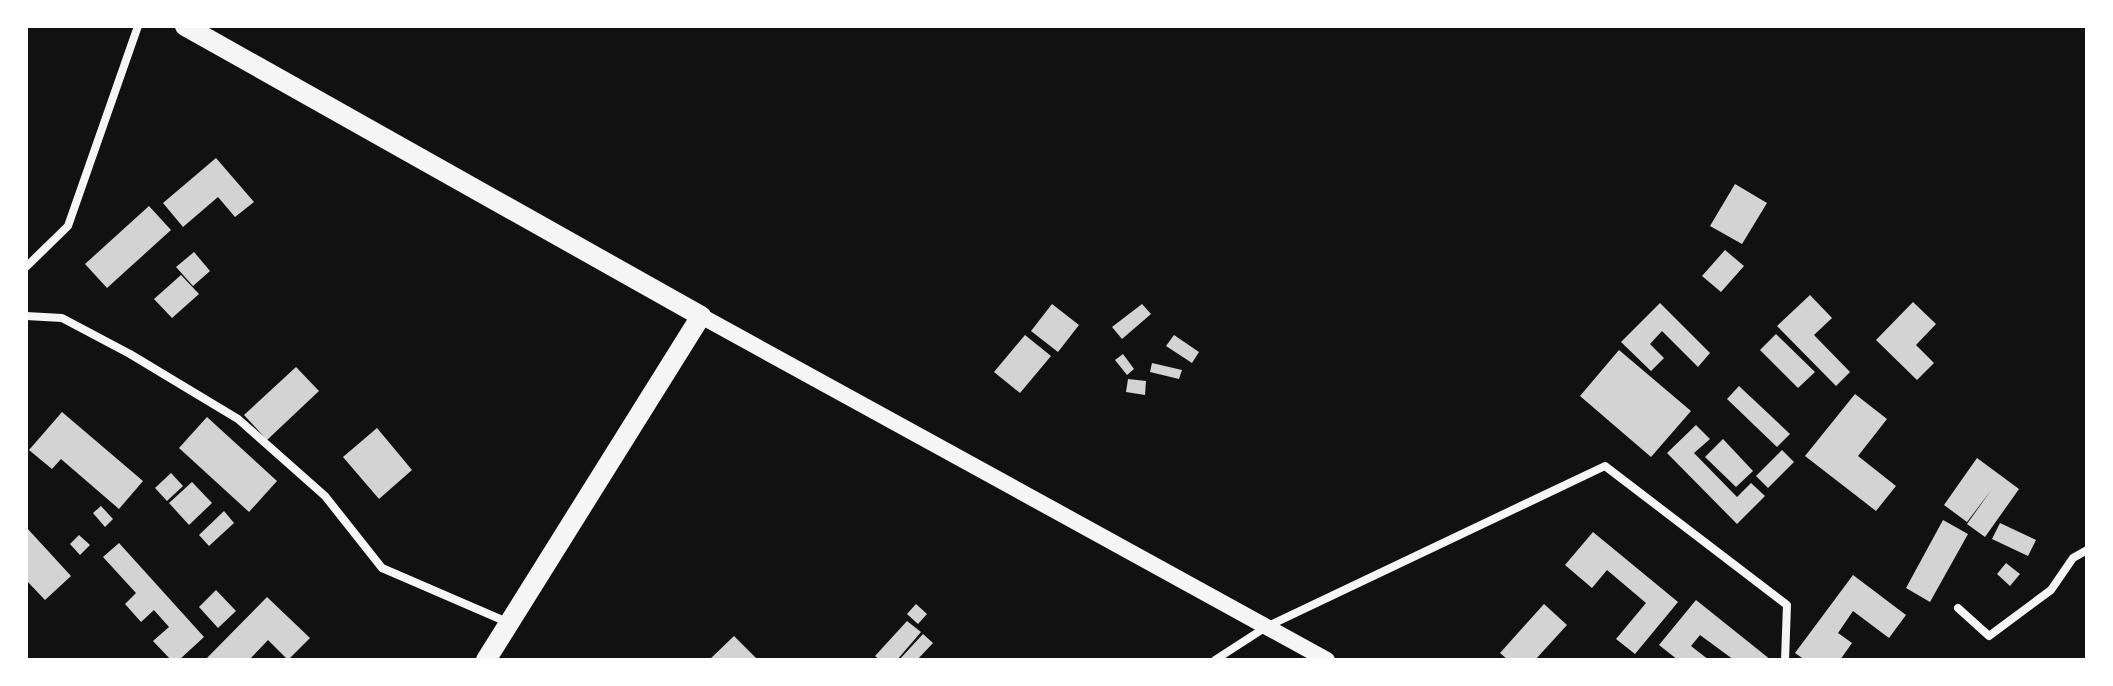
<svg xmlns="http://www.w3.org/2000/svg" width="2113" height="686" font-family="'PT Sans Narrow',sans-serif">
<rect width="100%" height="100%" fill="#111"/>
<g fill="#d3d3d3">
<polygon points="216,158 254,202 235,217 218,197 183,227 163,203"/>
<polygon points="1735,184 1767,203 1742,244 1710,226"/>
<polygon points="149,206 171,230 107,288 85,264"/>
<polygon points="1725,250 1744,266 1721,292 1702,276"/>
<polygon points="194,252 210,271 193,286 176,267"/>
<polygon points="181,275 199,294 172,318 154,299"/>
<polygon points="1810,295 1832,318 1814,335 1850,372 1836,386 1777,326"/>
<polygon points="1913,302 1936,324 1916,345 1934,363 1917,380 1876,340"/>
<polygon points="1660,303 1710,353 1698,367 1662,331 1650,344 1664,358 1651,371 1621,342"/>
<polygon points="1052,304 1079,325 1058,352 1031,331"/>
<polygon points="1142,304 1151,314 1122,339 1112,327"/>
<polygon points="1776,334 1815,372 1798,388 1760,350"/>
<polygon points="1025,335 1051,356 1020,393 994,372"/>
<polygon points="1174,335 1199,352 1192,363 1166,346"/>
<polygon points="1619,350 1691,411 1651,457 1580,396"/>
<polygon points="1123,354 1134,369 1127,375 1115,360"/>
<polygon points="1152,363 1182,370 1179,379 1150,372"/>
<polygon points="296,367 319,391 267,440 244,415"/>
<polygon points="1128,379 1146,381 1145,395 1126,392"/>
<polygon points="1739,386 1790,434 1777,447 1727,399"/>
<polygon points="1855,394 1887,419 1858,456 1896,486 1876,511 1805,456"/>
<polygon points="62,412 143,481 119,509 61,459 52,469 29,450"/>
<polygon points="207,417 277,481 249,512 179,448"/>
<polygon points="1696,425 1710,439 1694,453 1737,497 1751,483 1765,496 1737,524 1667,453"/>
<polygon points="377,428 412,470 379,499 343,457"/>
<polygon points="1723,439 1753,471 1736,487 1705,457"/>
<polygon points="1782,450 1794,462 1768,488 1756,476"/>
<polygon points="1977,458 2019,489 1985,537 1967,524 1992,489 1967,522 1944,505"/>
<polygon points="171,473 183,486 167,501 155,488"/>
<polygon points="192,482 212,503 189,525 169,503"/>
<polygon points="101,506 113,519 105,527 93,513"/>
<polygon points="224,511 234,523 209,546 199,535"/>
<polygon points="1943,520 1968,534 1930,602 1906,588"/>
<polygon points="2000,523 2036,540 2028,556 1992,539"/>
<polygon points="26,527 71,576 45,600 26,580"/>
<polygon points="1593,532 1678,602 1635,654 1616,639 1646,603 1607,570 1592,588 1565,565"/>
<polygon points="79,535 90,545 80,555 70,544"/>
<polygon points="119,543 204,637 179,660 171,660 153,641 169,627 154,610 141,622 125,604 136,593 103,557"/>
<polygon points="2006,563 2020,574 2010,586 1997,574"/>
<polygon points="1853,575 1906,615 1889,638 1853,611 1838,633 1852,643 1840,660 1805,660 1795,653"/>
<polygon points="216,590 236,611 218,628 199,607"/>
<polygon points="267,597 310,638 288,660 268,640 249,660 205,660"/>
<polygon points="1696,600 1771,660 1734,660 1700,635 1691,646 1709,660 1678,660 1659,645"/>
<polygon points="916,604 927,614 918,624 907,614"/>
<polygon points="1544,604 1567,625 1535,660 1508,660 1500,653"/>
<polygon points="907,621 921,632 897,660 880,660 875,656"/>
<polygon points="923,634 933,643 917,660 899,660"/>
<polygon points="734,636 758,660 709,660"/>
</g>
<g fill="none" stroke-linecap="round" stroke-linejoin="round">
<g stroke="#f5f5f5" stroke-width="8">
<polyline points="26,267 68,226 138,26"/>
<polyline points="26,316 62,318 130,354 238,419 325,496 382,568 507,622"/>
<polyline points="1958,608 1989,636 2051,590 2073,558 2087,550"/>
<polyline points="1215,660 1266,627 1605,466 1787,605 1785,660"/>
</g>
<polyline stroke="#f5f5f5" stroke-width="16" points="701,316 1327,660"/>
<polyline stroke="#f5f5f5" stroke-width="20" points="185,26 701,316 486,660"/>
</g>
<rect width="2113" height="686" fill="none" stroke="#ffffff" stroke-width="56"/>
</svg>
